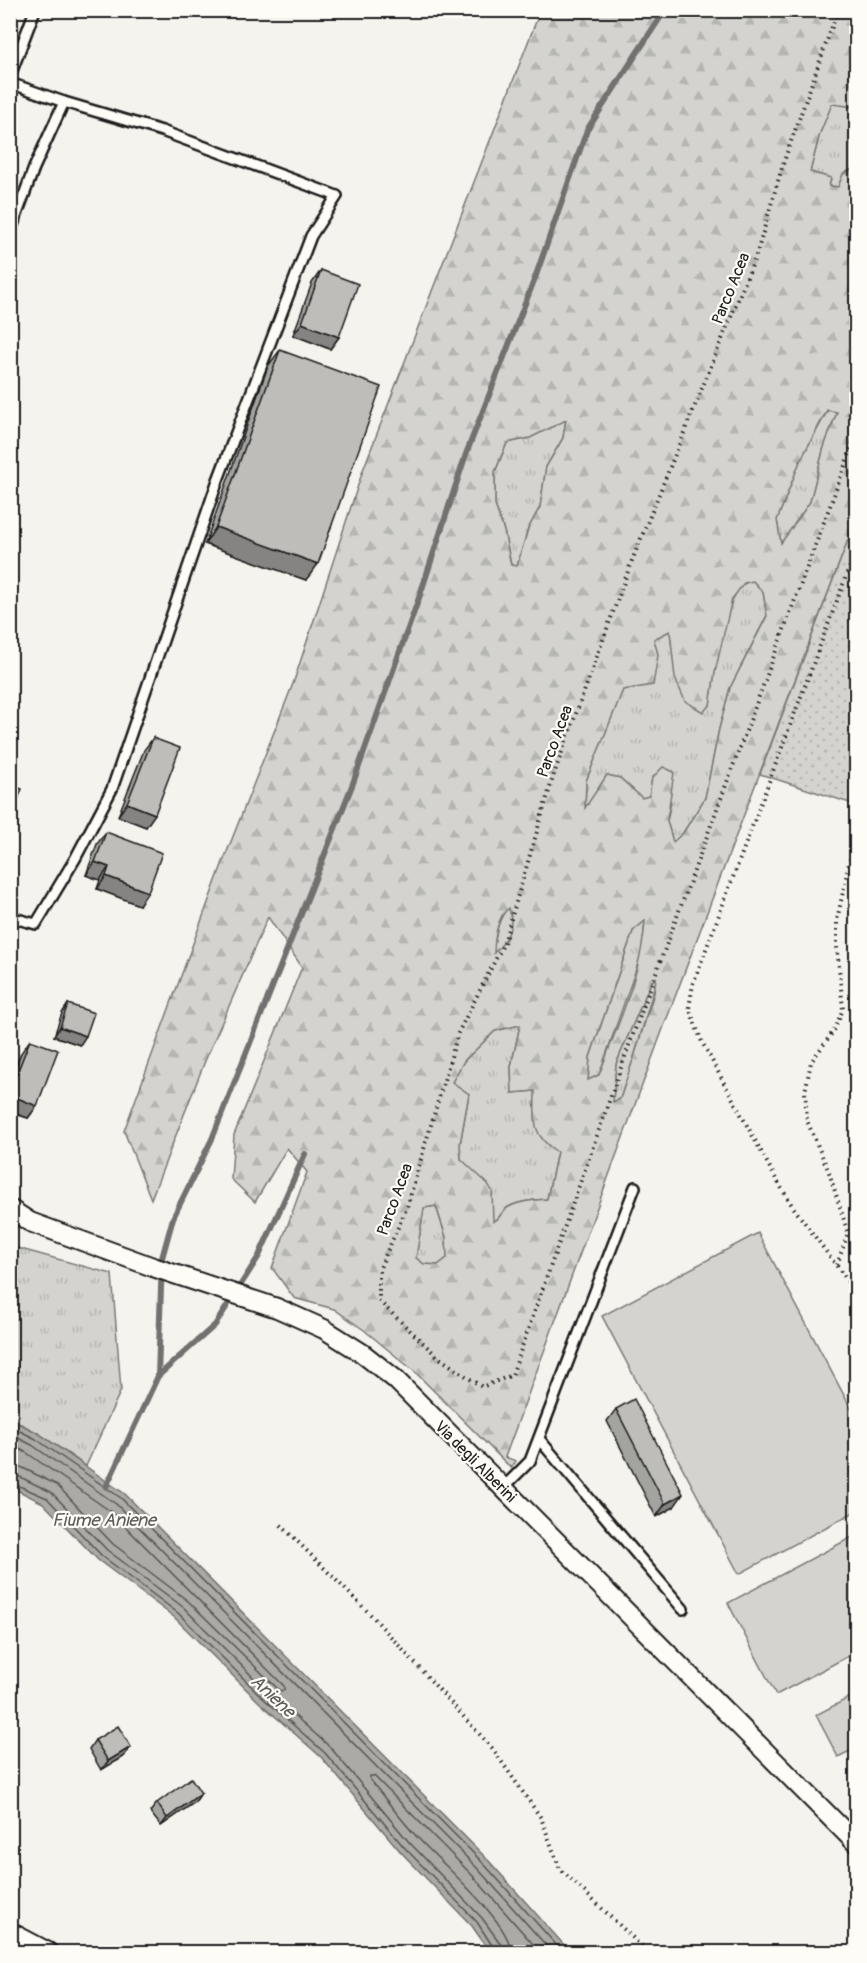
<svg xmlns="http://www.w3.org/2000/svg" width="867" height="1963" font-family="Pangolin,sans-serif">
<defs>
<pattern id="grass-tufts" width="24" height="20" patternUnits="userSpaceOnUse" patternTransform="scale(1.5)"><rect width="24" height="20" fill="#d4d3cf"/><path d="M3 7l-1-3M5 7V3M7 7l1-3M15 17l-1-3M17 17v-4M19 17l1-3" fill="none" stroke="#b5b5b1"/></pattern>
<pattern id="forest-firs" width="22" height="20" patternUnits="userSpaceOnUse" patternTransform="scale(1.5)"><rect width="22" height="20" fill="#d4d3cf"/><path d="M5 1l3.5 6h-7zM16 11l3.5 6h-7z" fill="#b5b5b1"/></pattern>
<pattern id="park-dots" width="8" height="8" patternUnits="userSpaceOnUse" patternTransform="scale(1.5)"><rect width="8" height="8" fill="#d4d3cf"/><path d="M2 2h.1M6 6h.1" fill="none" stroke="#b5b5b1" stroke-width="1.8" stroke-linecap="round"/></pattern>
</defs>
<rect width="100%" height="100%" fill="#f4f3ee"/>
<filter id="ink" filterUnits="userSpaceOnUse"><feTurbulence type="fractalNoise" baseFrequency=".0167" numOctaves="2"/><feDisplacementMap in="SourceGraphic" scale="12" xChannelSelector="R" yChannelSelector="G"/><feConvolveMatrix kernelMatrix="1 2 1 2 8 2 1 2 1" color-interpolation-filters="sRGB"/></filter>
<g filter="url(#ink)">
<g fill="url(#grass-tufts)" stroke="#787876" stroke-width="1.5">
<polygon points="832,103 855,107 856,110 856,167 843,174 838,187 829,186 831,178 810,172 820,133"/>
<polygon points="828,410 837,412 824,447 810,502 781,544 777,520 800,461"/>
<polygon points="566,419 563,438 546,467 540,507 528,529 517,567 511,565 504,531 495,505 495,472 507,443 530,438"/>
<path d="M753,581L763,592L767,615L730,688L719,729L705,798L683,833L673,843L667,821L671,802L652,778L649,796L642,798L620,778L607,775L585,809L586,781L623,689H634L658,655L653,639L670,630L672,649L710,705C714,679 723,599 744,584C745,583 752,581 753,581Z"/>
<path d="M509,907C516,927 508,940 493,954C495,939 497,918 509,907Z"/>
<polygon points="645,920 642,952 599,1075 588,1080 590,1057 633,931"/>
<polygon points="657,978 635,1054 620,1099 612,1102 616,1064 651,982"/>
<path d="M520,1025L511,1067L512,1093L535,1091L557,1152L547,1199C535,1200 517,1201 507,1208C501,1212 500,1219 493,1222L469,1168L461,1159L460,1144L469,1094L452,1082L464,1061L495,1031Z"/>
<polygon points="436,1206 446,1237 447,1258 438,1265 424,1264 416,1258 424,1208"/>
<polygon points="10,1246 112,1274 121,1390 86,1466 38,1433 11,1419"/>
</g>
<path fill="url(#forest-firs)" stroke="#787876" stroke-width="1.5" fill-rule="evenodd" d="M540,11H856V110L855,107L832,104L820,133L810,172L831,178L829,186L838,187L843,174L856,167V519L664,1026L505,1457L516,1461L511,1468L414,1371L364,1330L334,1309L294,1298L272,1268L307,1172L287,1148L255,1202L231,1179L234,1135L302,967L268,917L205,1061L151,1199L124,1131L223,862L294,681L363,470ZM827,410L837,412L824,447L810,502L781,543L777,520L800,461ZM566,420L563,438L546,467L540,507L528,529L517,566L511,565L504,531L495,505V472L507,443L530,438ZM753,581L763,592L767,616L730,688L719,729L705,798L683,833L673,842L667,821L674,772L663,767L652,778L649,796L642,798L620,778L607,775L585,808L586,781L623,690L653,685L658,655L654,639L670,631L675,678L685,701L703,712L710,705L715,672L732,599L744,583ZM509,908C515,926 507,941 494,953C494,940 497,916 509,908ZM645,921C642,972 617,1026 599,1075L588,1080L590,1057L633,931ZM656,978L654,993L635,1054L620,1099L613,1102L616,1064L651,982ZM520,1025L511,1067L512,1093L535,1091C535,1120 530,1134 557,1152L547,1199C535,1200 518,1201 507,1208C501,1212 500,1219 493,1222L492,1191L488,1184L461,1159L460,1144L469,1094L452,1082L464,1061L495,1031ZM436,1206L446,1237L447,1258L438,1265L424,1264L416,1258L424,1208Z"/>
<polygon fill="url(#park-dots)" stroke="#787876" stroke-width="1.5" points="856,519 856,805 760,774"/>
<g fill="#d4d3cf" stroke="#787876" stroke-width="1.5">
<polygon points="758,1233 856,1418 856,1511 739,1574 602,1316"/>
<polygon points="856,1535 856,1652 776,1695 728,1603"/>
<polygon points="856,1694 856,1748 838,1757 816,1715"/>
</g>
<polygon fill="#abaaa6" stroke="#72716f" stroke-width="1.5" points="10,1419 38,1433 125,1494 488,1860 565,1946 566,1952 490,1952 472,1926 400,1851 321,1757 260,1703 174,1617 98,1560 43,1503 11,1487"/>
<g fill="none" stroke-linecap="round" stroke-linejoin="round">
<g stroke="#555553" stroke-width="1.5">
<polyline points="10,1426 36,1439 121,1498 484,1864 559,1948 560,1952"/>
<polyline points="10,1434 32,1445 116,1504 478,1869 552,1952"/>
<polyline points="10,1444 27,1453 110,1511 284,1686 284,1690 280,1691 275,1686 188,1601 113,1544 57,1485 21,1467 10,1465"/>
<polyline points="10,1474 18,1476 51,1492 107,1550 183,1607 269,1693 330,1747 409,1842 482,1918 500,1943 502,1952"/>
<polyline points="10,1482 47,1498 102,1556 178,1613 264,1699 325,1753 404,1847 477,1922 493,1947 494,1952"/>
<path d="M511,1952C510,1922 440,1862 418,1838C401,1820 386,1799 370,1780V1776H374L472,1875L540,1952"/>
</g>
<g stroke="#72716f" stroke-width="6">
<polyline points="158,1376 215,1325 259,1256 305,1154"/>
<polyline points="106,1487 158,1376 162,1258 173,1218 212,1139 353,783 420,595 466,454 535,278 587,130 665,10"/>
</g>
<g stroke="#1c1c1c" stroke-width="14">
<g id="service">
<polyline points="10,76 35,10"/>
<polyline points="10,83 64,102 162,131 337,196 311,236 218,480 112,789 75,859 36,924 10,917"/>
<polyline points="10,233 34,168 64,102"/>
<polyline points="539,1439 683,1609"/>
<polyline points="503,1488 530,1461 635,1187"/>
</g>
</g>
<g stroke="#1c1c1c" stroke-width="22">
<g id="minor">
<polyline points="10,1209 30,1222 153,1267 277,1308 324,1329 362,1353 395,1379 856,1843"/>
<polyline points="10,1932 48,1952"/>
</g>
</g>
<g stroke="#1c1c1c" stroke-width="4" stroke-dasharray="1.5 4.5" stroke-linecap="butt">
<polyline points="838,10 783,164 757,253 631,563 554,774 504,943 458,1033 407,1207 379,1270 379,1301 438,1357 482,1387 512,1375 628,1048 856,436"/>
<polyline points="856,550 693,984 689,1008 702,1042 776,1179 793,1207 856,1292"/>
<polyline points="837,1265 848,1233 829,1172 807,1121 805,1092 811,1062 835,1029 843,1009 837,947 837,920 855,835"/>
<polyline points="281,1525 373,1617 492,1748 541,1818 560,1869 648,1952"/>
</g>
<use href="#service" stroke="#fdfcf7" stroke-width="9"/>
<use href="#minor" stroke="#fdfcf7" stroke-width="18"/>
</g>
<g fill="#a3a3a0" stroke="#1c1c1c" stroke-width="1.5">
<polygon points="321,270 339,337 330,349 293,335 312,283"/>
<polygon points="280,350 306,580 205,544 268,366"/>
<polygon points="153,738 146,827 118,816 144,750"/>
<polygon points="106,832 139,905 97,889 100,880 86,875 97,844"/>
<polygon points="68,1004 80,1045 54,1036 62,1013"/>
<polygon points="30,1040 37,1106 28,1118 10,1112 10,1080 21,1053"/>
<polygon points="616,1409 674,1507 656,1517 607,1421"/>
<polygon points="95,1740 124,1756 101,1770 89,1749"/>
<polygon points="201,1793 195,1802 161,1826 150,1812 157,1803"/>
</g>
<g fill="#858482" stroke="#1c1c1c" stroke-width="1.5">
<polygon points="302,323 339,337 330,349 293,335"/>
<polygon points="216,527 318,564 306,580 205,544"/>
<polygon points="127,803 155,814 146,827 118,816"/>
<polygon points="95,862 109,867 100,880 86,875"/>
<polygon points="106,876 148,892 139,905 97,889"/>
<polygon points="60,1027 86,1036 80,1045 54,1036"/>
<polygon points="10,1095 37,1106 28,1118 10,1112"/>
<polygon points="683,1494 674,1507 656,1517 665,1504"/>
<polygon points="131,1747 124,1756 101,1770 108,1761"/>
<polygon points="201,1793 195,1802 161,1826 167,1818"/>
</g>
<g fill="#bebdba" stroke="#1c1c1c" stroke-width="1.5">
<polygon points="321,270 358,284 339,337 302,323"/>
<polygon points="280,350 381,387 318,564 216,527"/>
<polygon points="153,738 180,748 155,814 127,803"/>
<polygon points="10,785 22,789 10,820"/>
<polygon points="106,832 162,853 148,892 106,876 109,867 95,862"/>
<polygon points="68,1004 94,1013 86,1036 60,1027"/>
<polygon points="30,1040 58,1050 37,1106 10,1095 10,1091"/>
<polygon points="634,1399 683,1494 665,1504 616,1409"/>
<polygon points="118,1726 131,1747 108,1761 95,1740"/>
<polygon points="191,1778 201,1793 167,1818 157,1803"/>
</g>
</g>
<g text-anchor="middle" stroke-width="4.5" stroke-linejoin="round" paint-order="stroke">
<g font-size="16" fill="#1c1c1c" stroke="#fdfcf7">
<text transform="translate(730 288) rotate(-68)" y="6">Parco Acea</text>
<text transform="translate(554 741) rotate(-70)" y="6">Parco Acea</text>
<text transform="translate(394 1199) rotate(-70)" y="6">Parco Acea</text>
<text transform="translate(476 1461) rotate(45)" y="6">Via degli Alberini</text>
</g>
<g font-size="18" font-style="italic" fill="#5c5c5a" stroke="#fdfcf7">
<text x="104" y="1526">Fiume Aniene</text>
<text transform="translate(273 1696) rotate(43)" y="6">Aniene</text>
</g>
</g>
<rect width="867" height="1963" fill="none" stroke="#fdfcf7" stroke-width="36"/>
<rect x="18" y="18" width="831" height="1927" fill="none" stroke="#1c1c1c" stroke-width="2" filter="url(#ink)"/>
</svg>
